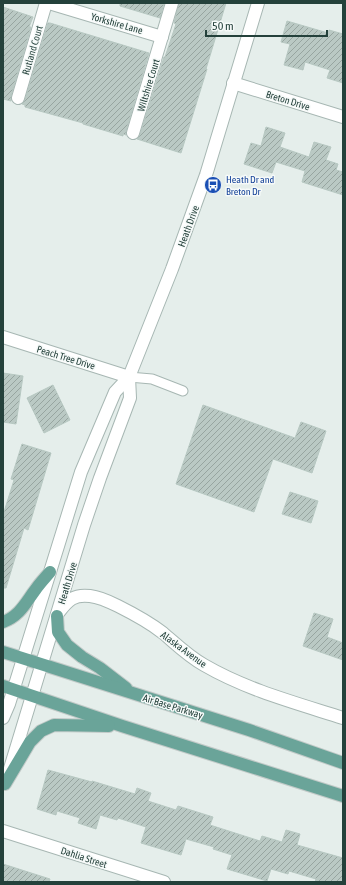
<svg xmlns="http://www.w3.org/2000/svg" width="346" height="885" font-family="'Asap Condensed',sans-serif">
<defs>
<pattern id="building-hatch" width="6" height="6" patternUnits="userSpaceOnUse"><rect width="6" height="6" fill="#bac9c4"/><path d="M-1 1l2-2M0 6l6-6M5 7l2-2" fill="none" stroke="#97a5a0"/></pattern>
</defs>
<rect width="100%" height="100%" fill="#e5eeeb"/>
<g fill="url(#building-hatch)" stroke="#b7c8c2">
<polygon points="120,3 164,3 160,18 120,6"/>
<polygon points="179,3 226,3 206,69 207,69 181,153 137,139 140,135 164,57 165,57 176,24 174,23"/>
<polygon points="3,7 33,17 29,27 31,27 11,96 11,101 3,99"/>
<polygon points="287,21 328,33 329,30 343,34 343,83 327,78 330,70 305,62 303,70 284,65 290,44 281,42"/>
<polygon points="48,23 50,23 149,53 126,131 126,135 123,134 123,136 83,124 83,123 25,107 25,105 22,104 25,100"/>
<polygon points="266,127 285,133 280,147 309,157 314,142 331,147 326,160 338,164 336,170 343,172 343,195 302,182 305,171 276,162 272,173 244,164 251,143 261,146"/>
<polygon points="3,373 23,376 16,424 3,422"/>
<polygon points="53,385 70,420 44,433 27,398"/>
<polygon points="203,405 295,438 301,422 326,431 312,473 273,459 254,512 176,484"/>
<polygon points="22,444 51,453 28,530 24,528 6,588 3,588 3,515 14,480 11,479"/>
<polygon points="290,492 318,501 311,523 282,514"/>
<polygon points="314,613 333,619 327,637 343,643 343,660 303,646"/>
<polygon points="48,770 92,782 92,781 135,794 137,788 151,793 148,801 176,810 178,806 213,817 210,825 260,841 262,836 282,842 286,830 300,834 297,845 343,858 343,882 315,882 316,879 289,871 288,874 271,869 267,881 227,869 232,855 213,849 214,847 186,839 181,855 141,843 146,827 118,818 117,820 100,815 96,829 78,823 80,818 57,811 56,815 37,809"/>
<polygon points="3,864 50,879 49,882 3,882"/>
</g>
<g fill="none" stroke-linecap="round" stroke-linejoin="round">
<g stroke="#a7b7b3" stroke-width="11">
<polyline id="service" points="129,377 152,379 183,391"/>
</g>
<g stroke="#a7b7b3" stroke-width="14">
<g id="minor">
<polyline points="49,3 162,37"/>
<polyline points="233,83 343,117"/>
<polyline points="18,98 46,3"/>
<polyline points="133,133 172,3"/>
<polyline points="3,337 129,377"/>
<path d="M59,612C68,600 74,594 90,596C99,597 110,602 118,606C134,614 149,622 163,633C176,644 188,656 204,665C247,690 296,703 343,718"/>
<polyline points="3,718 9,704 81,472 115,392 129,377 172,269 206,175 258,3"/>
<polyline points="8,775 84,525 100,478 130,398 129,377"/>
<polyline points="3,831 164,882"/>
</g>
</g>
<g stroke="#c2cac8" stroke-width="14">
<g id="primary">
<polyline points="57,616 58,632 67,645 82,657 100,668 126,688"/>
<path d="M3,622C20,616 26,602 36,589C40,583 46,577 50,572"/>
<polyline points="3,652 249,730 343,763"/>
<polyline points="3,686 122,726 343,796"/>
<polyline points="5,784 30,742 41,731 54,725 109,726"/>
</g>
</g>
<use href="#service" stroke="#fff" stroke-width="9"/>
<use href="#minor" stroke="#fff" stroke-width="12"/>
<use href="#primary" stroke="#6aa499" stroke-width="12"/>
</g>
<defs>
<g id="bus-disc" transform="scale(0.9)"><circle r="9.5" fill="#1a4fb4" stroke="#f6faf9"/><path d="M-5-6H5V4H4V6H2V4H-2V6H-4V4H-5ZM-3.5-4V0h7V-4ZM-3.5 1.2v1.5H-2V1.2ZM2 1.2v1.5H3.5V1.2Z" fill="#fff"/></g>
</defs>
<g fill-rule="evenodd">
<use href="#bus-disc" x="213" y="185"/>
</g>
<g text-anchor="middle" stroke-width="3" stroke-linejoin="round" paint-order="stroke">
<g font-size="10" fill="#24413b" stroke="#f6faf9">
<text transform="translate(117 23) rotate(16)" y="4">Yorkshire Lane</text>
<text transform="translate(32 50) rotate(-74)" y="4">Rutland Court</text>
<text transform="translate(148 85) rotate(-73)" y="4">Wiltshire Court</text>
<text transform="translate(288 100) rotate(17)" y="4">Breton Drive</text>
<text transform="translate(188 226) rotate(-70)" y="4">Heath Drive</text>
<text transform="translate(66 357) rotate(17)" y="4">Peach Tree Drive</text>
<text transform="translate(67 583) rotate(-73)" y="4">Heath Drive</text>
<text transform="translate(184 649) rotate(36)" y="4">Alaska Avenue</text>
<text transform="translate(173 706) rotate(17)" y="4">Air Base Parkway</text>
<text transform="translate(84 857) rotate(18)" y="4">Dahlia Street</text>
</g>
<g font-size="10" fill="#164399" stroke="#f6faf9" text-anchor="start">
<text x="226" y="183">Heath Dr and<tspan x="226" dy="12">Breton Dr</tspan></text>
</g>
</g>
<rect width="346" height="885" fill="none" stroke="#24413b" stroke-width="8"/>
<path d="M206 30v6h121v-6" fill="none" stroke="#24413b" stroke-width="2"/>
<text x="212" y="30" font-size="12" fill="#24413b" stroke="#f6faf9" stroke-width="3" paint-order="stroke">50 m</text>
</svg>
